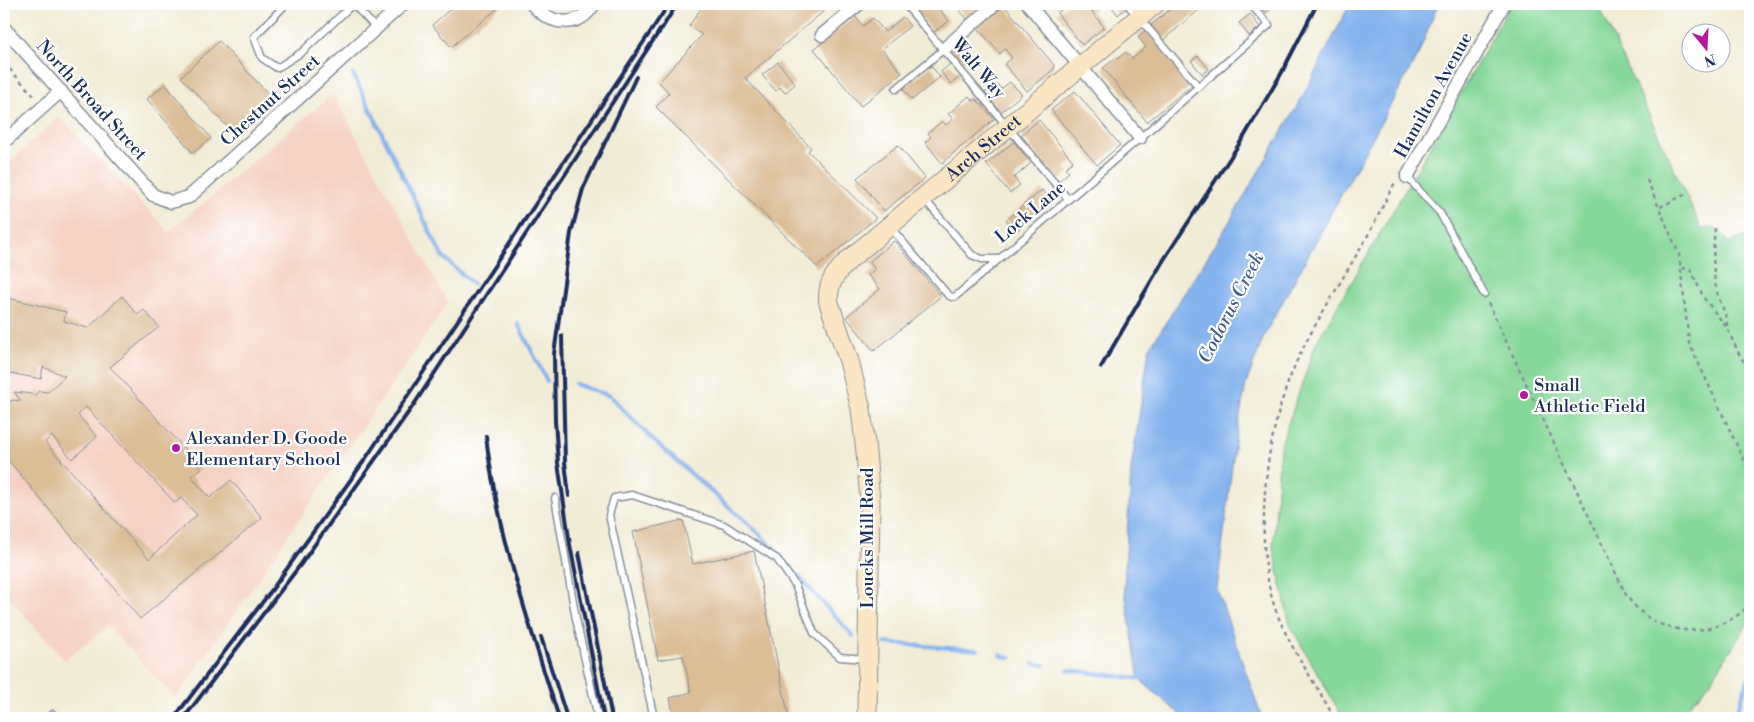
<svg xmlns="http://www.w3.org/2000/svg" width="1754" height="722" font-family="'Libre Bodoni',serif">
<rect width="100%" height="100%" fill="#fff"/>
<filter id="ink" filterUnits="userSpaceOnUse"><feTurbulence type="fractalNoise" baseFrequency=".02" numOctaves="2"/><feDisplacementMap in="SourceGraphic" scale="10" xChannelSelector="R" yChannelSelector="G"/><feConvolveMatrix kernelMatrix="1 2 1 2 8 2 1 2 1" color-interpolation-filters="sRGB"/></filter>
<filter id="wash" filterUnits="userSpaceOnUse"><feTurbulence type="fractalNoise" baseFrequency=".0096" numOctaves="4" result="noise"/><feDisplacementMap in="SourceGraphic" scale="20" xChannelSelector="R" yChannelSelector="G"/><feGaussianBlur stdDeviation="1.12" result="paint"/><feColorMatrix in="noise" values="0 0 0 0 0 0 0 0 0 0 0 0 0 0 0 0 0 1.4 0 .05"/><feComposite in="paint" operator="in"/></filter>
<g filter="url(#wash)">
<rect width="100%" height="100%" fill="#f1ecd5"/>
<polygon fill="#f6d2c4" points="333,94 448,303 176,699 108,626 65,660 4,593 4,167 59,117 169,232"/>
<path fill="#85d899" stroke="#50847c" d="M1511,4H1598L1702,230C1716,224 1722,233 1730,243L1750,234V620L1709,684L1677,718H1343L1290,625L1273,548L1280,447L1316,343L1428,151Z"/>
<polygon fill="#84b3ee" stroke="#5071a6" points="1350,4 1438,4 1419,53 1264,336 1246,384 1235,442 1217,589 1262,718 1184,718 1139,679 1124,587 1131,470 1149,349 1222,234 1302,98"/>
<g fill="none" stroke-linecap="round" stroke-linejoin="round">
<g stroke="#84b3ee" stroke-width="4">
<polyline points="353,74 442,256 474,285"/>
<polyline points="518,324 547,381"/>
<polyline points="575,384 610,396 654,441 761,535 853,636"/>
<polyline points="885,643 978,650"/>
<polyline points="1000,655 1010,658"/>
<polyline points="1033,663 1044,665"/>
<polyline points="1068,670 1143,679"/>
<polyline points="1729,718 1739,706 1750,674"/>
</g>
</g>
<g id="blocks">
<g fill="#dbbd96" fill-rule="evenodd">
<polygon points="456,4 503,4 451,47 432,25"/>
<polygon points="704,4 711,4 718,9 722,4 832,4 745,78 811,148 808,151 876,218 817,267 656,107 669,93 659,82 702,35 689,26"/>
<polygon points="910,4 935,4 949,21 934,32"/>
<polygon points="954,4 988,4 968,20"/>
<polygon points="1003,4 1054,65 1054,69 1027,91 1004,64 1012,58 1005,49 1000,54 976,26"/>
<polygon points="1069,4 1101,4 1092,12 1104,27 1082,45 1057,13"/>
<polygon points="1116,4 1124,4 1127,7 1118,15 1112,7"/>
<polygon points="1177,4 1206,4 1163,40 1151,25"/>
<polygon points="1258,4 1274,4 1275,5 1266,13"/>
<polygon points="1250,14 1260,27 1249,36 1239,23"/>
<polygon points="855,16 863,26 873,18 885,32 903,17 910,26 882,49 902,73 861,106 814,49"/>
<polygon points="1146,30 1192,85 1147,122 1103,68 1116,58 1117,59 1126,52 1132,59 1146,47 1138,37"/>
<polygon points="959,40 972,55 961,63 949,49"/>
<polygon points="219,41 272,98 234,134 181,77"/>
<polygon points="1198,56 1209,69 1202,74 1191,61"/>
<polygon points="778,62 795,84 785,93 780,87 776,91 762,75"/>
<polygon points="950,64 961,76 951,84 941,72"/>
<polygon points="931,66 940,77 912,100 903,89"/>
<polygon points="1010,82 1022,94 1001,112 985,93 996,83 1001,89"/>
<polygon points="165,84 211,138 193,153 147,99"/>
<polygon points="1075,91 1120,145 1097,165 1051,110"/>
<polygon points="969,96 973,101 976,99 994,119 942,163 925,142 931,137 928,133 942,121 946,125 953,119 948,114"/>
<polygon points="1039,120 1073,161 1065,168 1069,172 1059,181 1021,135"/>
<polygon points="1014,142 1031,163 1014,178 1020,185 1010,193 986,164"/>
<polygon points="898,145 925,178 884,211 857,178"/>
<polygon points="1042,190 1052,202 1015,232 1006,220"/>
<polygon points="894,241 941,296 874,351 846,317 880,289 868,275 875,269 869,262"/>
<path d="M122,296L138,315L144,310L159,327L110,367L202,468L191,476L210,498L231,480L262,518L140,619L4,455V407L12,400L21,401L14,392L32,394L34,396L39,391L48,392L65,376L43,367L41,379L4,372V297L66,312L64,321L88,328ZM86,407L175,503L181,498L197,515L149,559L45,442L52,436L72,459L97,437L78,415Z"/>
<polygon points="683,520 693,564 754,551 789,718 674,718 670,698 691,692 683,656 658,660 633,532"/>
</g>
</g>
</g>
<g filter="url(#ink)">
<use href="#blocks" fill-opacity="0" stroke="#868e9a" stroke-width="1"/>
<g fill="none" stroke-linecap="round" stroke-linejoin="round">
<g stroke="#868e9a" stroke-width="9">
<g id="lane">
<polyline points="286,4 254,37 262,58 277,68 302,52 353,4"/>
<polyline points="353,4 376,28"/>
<polyline points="905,4 1068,199"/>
<polyline points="1127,4 1198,86"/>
<polyline points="896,89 944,49"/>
<polyline points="1407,177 1440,213 1484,294"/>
<polyline points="925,200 972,255 982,259 998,259"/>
<polyline points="891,228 948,295 952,297 956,296 1140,138 1269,25 1250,4"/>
<polyline points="555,498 576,619 598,718"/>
<polyline points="48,718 53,714"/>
<polyline points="654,718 609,515 614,498 632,495 724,525 777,559 795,585 814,633 840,657 865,659"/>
</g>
</g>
<g stroke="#868e9a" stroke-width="15">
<g id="street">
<path d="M532,4C550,25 578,30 594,4"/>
<polyline points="1028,4 1140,138"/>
<polyline points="4,28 153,195 171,202 189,197 403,4"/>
<polyline points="822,35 859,4"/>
<polyline points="944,49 995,4"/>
<polyline points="4,142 61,91"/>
<polyline points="1407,177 1504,4"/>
</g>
</g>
<g stroke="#868e9a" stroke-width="21">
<g id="secondary">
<path id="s1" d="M867,718L870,502L866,452L861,409L849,361L829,303C826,283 837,271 851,258L1155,4"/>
</g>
</g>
<g stroke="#868e9a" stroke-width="2.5" stroke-dasharray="4 4" stroke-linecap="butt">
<polyline points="4,63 35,97"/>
<polyline points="1647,180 1679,254 1689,343 1750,473"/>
<polyline points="1660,207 1686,194"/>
<path d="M1715,228C1713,249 1712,272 1717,292C1720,305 1727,312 1727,327"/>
<polyline points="1682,268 1690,269 1704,298 1727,328 1740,356 1750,371"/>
<path d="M1488,303L1627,597C1631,601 1635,607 1640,611C1661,631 1697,636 1723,623C1733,619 1744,612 1750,603"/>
<path d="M1334,718C1315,681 1289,648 1275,608C1265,578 1263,546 1264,515C1265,454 1279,393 1307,340C1327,304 1348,270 1368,235C1378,217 1386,198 1396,181"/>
</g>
<use href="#lane" stroke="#fff" stroke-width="6"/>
<use href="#street" stroke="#fff" stroke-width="12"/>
<use href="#secondary" stroke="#fbe6c4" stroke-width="19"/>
<g stroke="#1b2f5e" stroke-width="4">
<polyline points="659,33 677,4"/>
<polyline points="562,336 565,462 569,496"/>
<polyline points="1101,367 1163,261 1245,135 1281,74 1317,4"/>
<path d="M486,436C497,533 530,626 559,718"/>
<polyline points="579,553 612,718"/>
<polyline points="541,637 567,718"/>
<polyline points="174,718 271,591 364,461 669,4"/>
<polyline points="184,718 301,564 415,403 662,27"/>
<polyline points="604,718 570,545 558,463 555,421 554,354 571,233 583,189 636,77"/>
</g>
</g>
</g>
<g fill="#b5179e" stroke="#fff" stroke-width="2">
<circle cx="1524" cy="395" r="5"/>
<circle cx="176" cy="448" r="5"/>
</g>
<g text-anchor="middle" stroke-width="4.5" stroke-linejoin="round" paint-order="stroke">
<g font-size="18" fill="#1b2f5e" stroke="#fff">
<text transform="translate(979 68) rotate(50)" y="6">Walt Way</text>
<text transform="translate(1433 95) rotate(-61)" y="6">Hamilton Avenue</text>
<text transform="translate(92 100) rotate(48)" y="6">North Broad Street</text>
<text transform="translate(270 100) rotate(-42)" y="6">Chestnut Street</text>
<text dy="6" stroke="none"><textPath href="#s1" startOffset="645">Arch Street</textPath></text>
<text transform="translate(1030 212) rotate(-40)" y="6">Lock Lane</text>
<text transform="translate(867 538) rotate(-90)" y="6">Loucks Mill Road</text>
</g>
<g font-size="18" fill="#1b2f5e" stroke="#fff" text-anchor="start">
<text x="1534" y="391">Small<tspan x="1534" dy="21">Athletic Field</tspan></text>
<text x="186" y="444">Alexander D. Goode<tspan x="186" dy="21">Elementary School</tspan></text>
</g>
<g font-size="19" font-style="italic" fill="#405d90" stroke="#fff">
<text transform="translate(1230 307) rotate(-63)" y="7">Codorus Creek</text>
</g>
</g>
<rect width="1754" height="722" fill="none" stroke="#fff" stroke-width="20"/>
<g transform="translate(1706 48) rotate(162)"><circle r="24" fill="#ffffff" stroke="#a4acbf"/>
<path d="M0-4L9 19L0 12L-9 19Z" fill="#b5179e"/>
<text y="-8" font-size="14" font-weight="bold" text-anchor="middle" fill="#1b2f5e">N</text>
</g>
</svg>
